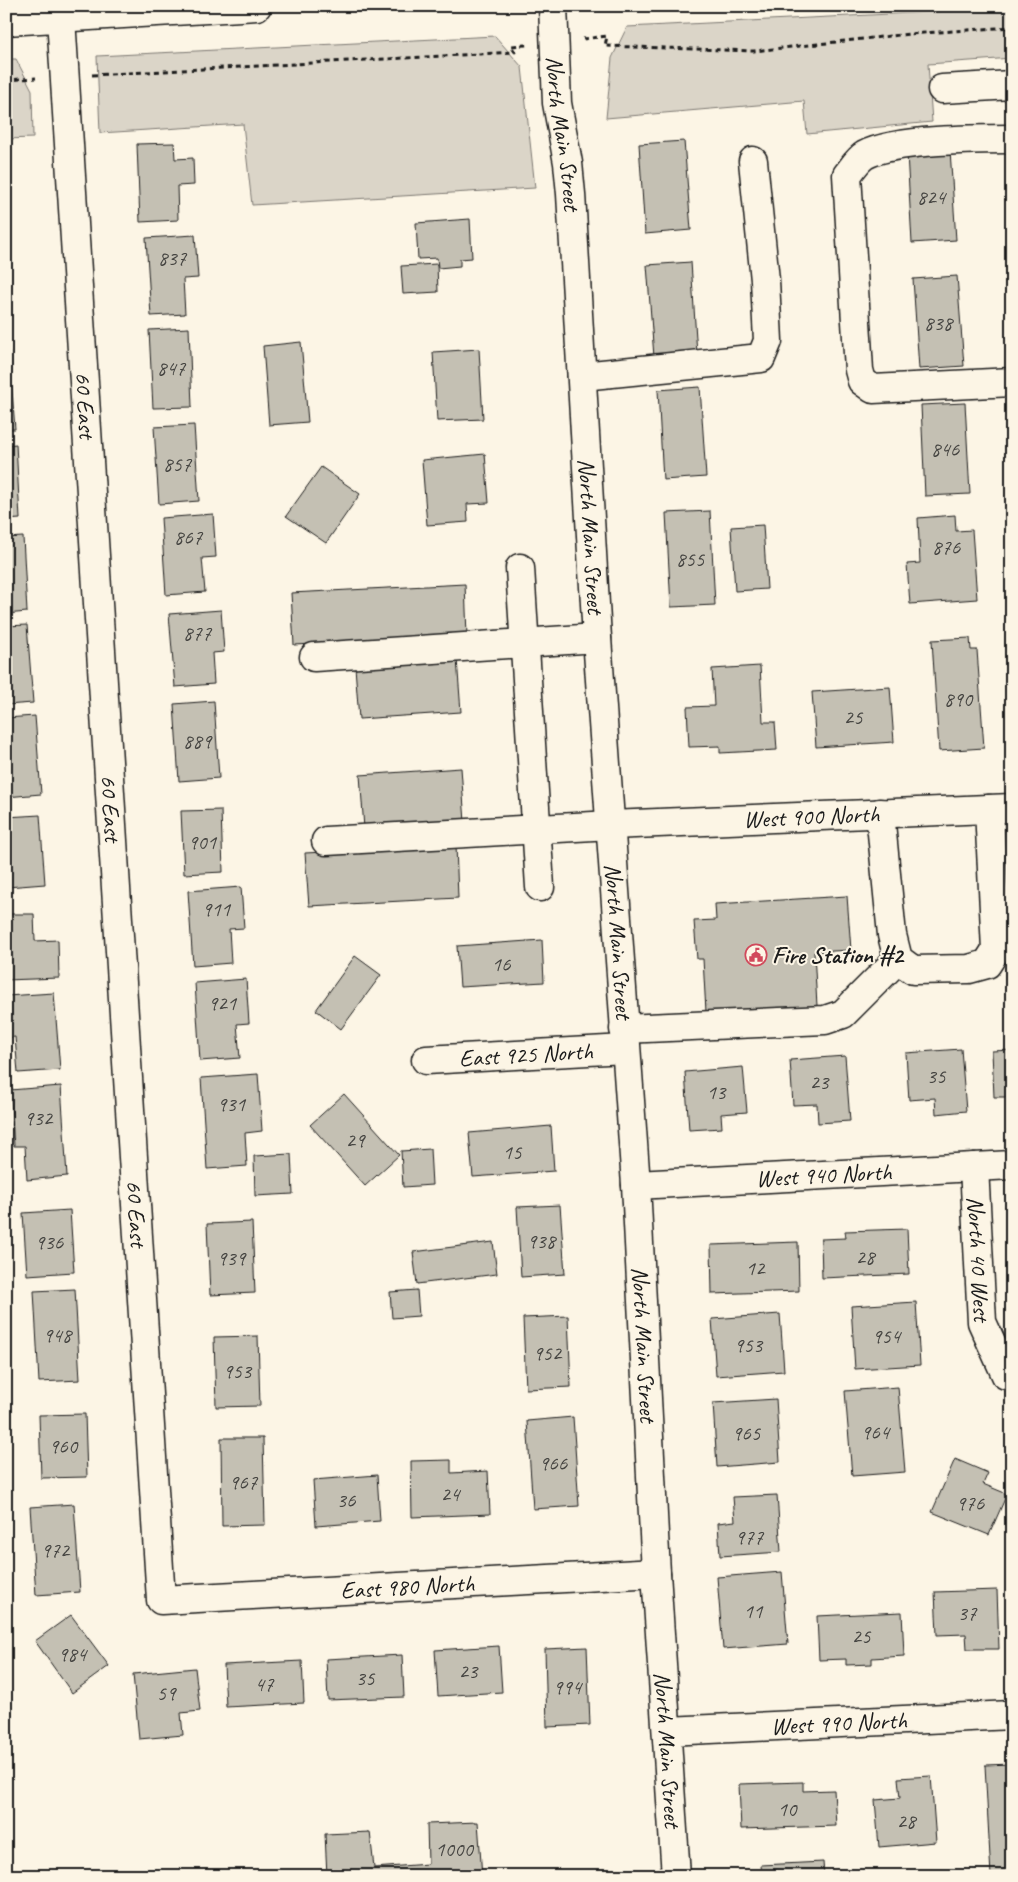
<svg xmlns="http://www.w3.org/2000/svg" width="1018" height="1882" font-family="Caveat,sans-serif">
<rect width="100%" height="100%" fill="#fcf5e5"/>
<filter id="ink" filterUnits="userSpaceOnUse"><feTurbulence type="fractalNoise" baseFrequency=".02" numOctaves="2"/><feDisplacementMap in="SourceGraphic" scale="10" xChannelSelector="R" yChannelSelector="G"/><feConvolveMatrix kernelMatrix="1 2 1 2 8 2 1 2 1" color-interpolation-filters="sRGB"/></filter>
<g filter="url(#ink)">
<g fill="#dbd5c8" stroke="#7c7872">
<polygon points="1012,8 1012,58 928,64 932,122 807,134 804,101 606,118 612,58 627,27"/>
<polygon points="495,36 522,67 535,188 252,205 243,124 100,133 97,56"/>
<polygon points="6,59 16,59 32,90 33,138 6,139"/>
</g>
<g fill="#c4c0b3" stroke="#1c1c1c">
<polygon points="684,141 691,230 645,234 639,144"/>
<polygon points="174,143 175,159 193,158 194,185 177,186 178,220 140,222 137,144"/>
<polygon points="950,150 956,240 912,243 907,153"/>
<polygon points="470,219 472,258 460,259 460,266 438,268 437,258 418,259 416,223"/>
<polygon points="195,235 198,278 183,279 185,314 151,316 146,238"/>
<polygon points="691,262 697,354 654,357 647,265"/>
<polygon points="437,264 438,292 403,294 401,266"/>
<polygon points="957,276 964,366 919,369 913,279"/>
<polygon points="189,328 192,407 153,408 149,330"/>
<polygon points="301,342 308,422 269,425 263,346"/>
<polygon points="479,349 483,419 437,421 433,352"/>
<polygon points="6,351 9,351 15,429 6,429"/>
<polygon points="700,387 706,477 663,480 658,390"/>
<polygon points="965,403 970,494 925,496 921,405"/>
<polygon points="194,425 199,501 159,504 154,427"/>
<polygon points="16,444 20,519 6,520 6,445"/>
<polygon points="485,454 489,503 467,504 468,522 427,525 422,460"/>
<polygon points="321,467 360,494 326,543 286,516"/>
<polygon points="710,511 715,605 671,607 666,513"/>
<polygon points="213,514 216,557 202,558 205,592 166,595 161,518"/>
<polygon points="955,515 956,531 972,530 977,599 910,604 907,564 920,563 918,518"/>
<polygon points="763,525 767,589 735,591 731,527"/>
<polygon points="23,537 27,612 6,614 6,538"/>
<polygon points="465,584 467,636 294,645 291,593"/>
<polygon points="221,610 224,652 212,653 214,684 175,687 169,614"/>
<polygon points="27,625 33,703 6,705 6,626"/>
<polygon points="970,638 971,650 977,650 984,748 939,751 932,640"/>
<polygon points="457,659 461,712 359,719 355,667"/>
<polygon points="760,666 763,722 775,722 777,750 720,753 720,746 689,747 687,707 714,706 712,669"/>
<polygon points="890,687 894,742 816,747 812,692"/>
<polygon points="214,701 219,778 179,781 174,704"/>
<polygon points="35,716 41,794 6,797 6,718"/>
<polygon points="461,768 465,822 364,828 360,775"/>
<polygon points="221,810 223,872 184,874 181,811"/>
<polygon points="40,815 45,884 7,887 6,817"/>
<polygon points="456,845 458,898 309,906 305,853"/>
<polygon points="241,887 244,928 229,929 231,963 193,966 188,891"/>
<polygon points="847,896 851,950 814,952 817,1006 706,1012 703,959 697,959 694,921 716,920 715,904"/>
<polygon points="6,914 34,914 35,941 58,940 59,978 6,980"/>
<polygon points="542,940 544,982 460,987 457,946"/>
<polygon points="355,956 381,975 341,1029 316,1010"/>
<polygon points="246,979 249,1023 237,1024 240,1058 200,1061 195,983"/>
<polygon points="54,993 60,1070 18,1073 15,1037 6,1038 6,996"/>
<polygon points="961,1049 966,1111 936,1114 935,1098 909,1100 906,1053"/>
<polygon points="1012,1050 1012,1097 994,1097 992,1051"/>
<polygon points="845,1056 850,1121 818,1123 817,1104 793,1105 790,1060"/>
<polygon points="743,1067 747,1112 721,1114 722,1128 689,1130 685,1072"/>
<polygon points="258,1074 262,1131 245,1133 247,1166 207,1169 201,1078"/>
<polygon points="61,1086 67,1176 27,1180 25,1146 14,1146 10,1090"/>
<polygon points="344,1094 399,1155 365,1186 310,1125"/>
<polygon points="551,1126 554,1171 473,1177 469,1133"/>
<polygon points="430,1149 432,1185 403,1187 401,1151"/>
<polygon points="291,1154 293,1194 255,1196 254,1156"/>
<polygon points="560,1205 565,1274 521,1277 517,1207"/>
<polygon points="70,1210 74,1272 27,1275 23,1213"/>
<polygon points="252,1222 255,1293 210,1295 207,1224"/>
<polygon points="907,1229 909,1274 822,1278 821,1239 846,1238 845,1231"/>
<polygon points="493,1242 497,1274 417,1284 413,1252"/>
<polygon points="798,1242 799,1291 712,1294 711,1245"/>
<polygon points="75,1289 80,1380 39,1382 34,1291"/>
<polygon points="417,1290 419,1316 392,1318 390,1292"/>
<polygon points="916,1302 920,1365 855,1369 851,1306"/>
<polygon points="6,1308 9,1340 6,1340"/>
<polygon points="780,1314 784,1371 716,1376 712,1319"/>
<polygon points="568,1316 571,1387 526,1389 523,1318"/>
<polygon points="258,1336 260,1406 216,1407 214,1337"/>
<polygon points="898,1387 905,1472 852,1476 845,1391"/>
<polygon points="776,1399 780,1462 717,1467 713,1403"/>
<polygon points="85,1414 87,1477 41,1478 39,1415"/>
<polygon points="573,1417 579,1506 533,1509 527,1421"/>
<polygon points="221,1438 263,1438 265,1525 222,1526"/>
<polygon points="955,1459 988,1473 983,1484 1007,1494 989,1535 932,1512"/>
<polygon points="451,1460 451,1473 488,1471 490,1514 412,1517 411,1461"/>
<polygon points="377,1475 380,1521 316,1526 313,1480"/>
<polygon points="777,1495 781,1552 720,1556 718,1523 735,1521 733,1497"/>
<polygon points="74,1504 80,1592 36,1595 30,1507"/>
<polygon points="782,1572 788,1644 723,1649 717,1577"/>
<polygon points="997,1590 999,1649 967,1649 966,1634 937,1635 935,1592"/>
<polygon points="902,1612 904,1656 872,1658 872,1664 846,1665 846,1659 819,1660 817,1616"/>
<polygon points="71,1615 109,1666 72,1693 35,1641"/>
<polygon points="499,1646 502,1692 438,1696 435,1650"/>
<polygon points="587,1647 590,1725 547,1727 545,1649"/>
<polygon points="402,1655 404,1697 328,1700 326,1659"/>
<polygon points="302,1661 304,1703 226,1707 224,1665"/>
<polygon points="195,1668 200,1711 181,1713 183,1735 139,1739 133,1674"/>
<polygon points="1012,1764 1012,1875 991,1876 985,1765"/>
<polygon points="931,1776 936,1842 879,1847 875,1800 900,1798 898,1778"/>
<polygon points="803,1782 803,1791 834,1790 836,1826 741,1829 739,1784"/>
<polygon points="478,1822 482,1876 327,1876 325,1834 370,1832 374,1868 428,1864 427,1824"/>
<polygon points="823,1862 824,1876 762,1876 761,1865"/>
</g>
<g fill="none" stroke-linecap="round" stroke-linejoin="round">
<g stroke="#1c1c1c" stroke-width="31">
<g id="minor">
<path id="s1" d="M553,6L557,103L568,163L571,194L597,638L636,1185L656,1573L676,1876"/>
<path id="s2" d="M61,18L161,1600L656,1573"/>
<polyline points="942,89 1012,85"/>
<path d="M1012,139C976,139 895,139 865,155C858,159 852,169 847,175L859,370L862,381L873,389L1012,382"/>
<polyline points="582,376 761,358 768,341 765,280 753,161"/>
<polyline points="520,568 540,887"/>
<polyline points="314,657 597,638"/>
<polyline points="880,813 892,935 898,959 913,970 969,969 987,964 996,950 989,809"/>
<path id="s3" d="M326,841L611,825L1012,808"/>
<polyline points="624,1029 825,1020 843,1014 898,959"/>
<path id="s4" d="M426,1060L625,1049"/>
<path id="s5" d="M974,1167L982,1322L1006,1375"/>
<path id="s6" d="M636,1185L1012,1165"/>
<path id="s7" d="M667,1731L1012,1715"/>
</g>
</g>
<g stroke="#1c1c1c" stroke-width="31">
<polyline id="highway" points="6,21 257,6"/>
</g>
<g stroke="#1c1c1c" stroke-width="3" stroke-dasharray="5 4" stroke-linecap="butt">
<polyline points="583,39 607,36 605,46 754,51 909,34 1012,27"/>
<polyline points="92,75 515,52 511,46 527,45"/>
<polyline points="6,80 36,78"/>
</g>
<use href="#minor" stroke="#fcf5e5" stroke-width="28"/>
<use href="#highway" stroke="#fcf5e5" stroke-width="28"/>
</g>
</g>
<defs>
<g id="civic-ring" transform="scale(1.125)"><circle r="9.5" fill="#fcf5e5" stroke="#d1495b" stroke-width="1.5"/><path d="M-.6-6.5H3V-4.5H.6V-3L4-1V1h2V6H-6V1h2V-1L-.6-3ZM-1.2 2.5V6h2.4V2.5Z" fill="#d1495b"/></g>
</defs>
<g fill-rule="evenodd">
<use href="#civic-ring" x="756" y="955"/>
</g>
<g text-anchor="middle" stroke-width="4" stroke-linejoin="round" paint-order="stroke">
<g font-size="21" fill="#464542">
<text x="931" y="204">824</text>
<text x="172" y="265">837</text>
<text x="938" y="330">838</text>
<text x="171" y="375">847</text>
<text x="945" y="456">846</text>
<text x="177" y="471">857</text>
<text x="188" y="544">867</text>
<text x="946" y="554">876</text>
<text x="690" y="566">855</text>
<text x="197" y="640">877</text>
<text x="958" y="706">890</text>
<text x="853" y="724">25</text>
<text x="197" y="748">889</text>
<text x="202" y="849">901</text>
<text x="216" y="916">911</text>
<text x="501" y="971">16</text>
<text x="222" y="1010">921</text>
<text x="936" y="1083">35</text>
<text x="819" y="1089">23</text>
<text x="716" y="1099">13</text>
<text x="231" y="1111">931</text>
<text x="38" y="1125">932</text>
<text x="355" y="1147">29</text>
<text x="512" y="1159">15</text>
<text x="541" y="1248">938</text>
<text x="49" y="1249">936</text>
<text x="865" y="1264">28</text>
<text x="231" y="1265">939</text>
<text x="755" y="1275">12</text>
<text x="57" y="1342">948</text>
<text x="886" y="1343">954</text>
<text x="748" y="1352">953</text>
<text x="547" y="1360">952</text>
<text x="237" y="1378">953</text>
<text x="875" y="1439">964</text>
<text x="746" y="1440">965</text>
<text x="63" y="1453">960</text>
<text x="553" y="1470">966</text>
<text x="243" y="1489">967</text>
<text x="450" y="1501">24</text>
<text x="346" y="1507">36</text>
<text x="970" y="1510">976</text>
<text x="749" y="1544">977</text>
<text x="55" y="1557">972</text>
<text x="753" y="1618">11</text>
<text x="967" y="1620">37</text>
<text x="861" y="1643">25</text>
<text x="72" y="1661">984</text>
<text x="468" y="1678">23</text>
<text x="365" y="1685">35</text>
<text x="264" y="1691">47</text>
<text x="567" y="1694">994</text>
<text x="166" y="1700">59</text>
<text x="787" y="1816">10</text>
<text x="906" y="1828">28</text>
<text x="454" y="1856">1000</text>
</g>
<g font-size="24" fill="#1c1c1c" stroke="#fcf5e5">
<text dy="8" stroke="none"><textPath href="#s1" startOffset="128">North Main Street</textPath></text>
<text dy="8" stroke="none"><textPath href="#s2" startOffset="388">60 East</textPath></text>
<text dy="8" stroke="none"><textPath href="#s1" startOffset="532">North Main Street</textPath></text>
<text dy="8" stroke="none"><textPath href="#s2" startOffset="792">60 East</textPath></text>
<text dy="8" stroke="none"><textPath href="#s3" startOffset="486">West 900 North</textPath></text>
<text dy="8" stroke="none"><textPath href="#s1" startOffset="938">North Main Street</textPath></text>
<text dy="8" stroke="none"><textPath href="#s4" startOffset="100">East 925 North</textPath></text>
<text dy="8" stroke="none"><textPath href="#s6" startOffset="188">West 940 North</textPath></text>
<text dy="8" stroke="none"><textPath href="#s2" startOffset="1198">60 East</textPath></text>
<text dy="8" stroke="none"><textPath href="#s5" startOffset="92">North 40 West</textPath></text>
<text dy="8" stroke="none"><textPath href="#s1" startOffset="1342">North Main Street</textPath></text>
<text dy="8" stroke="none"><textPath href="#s2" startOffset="1832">East 980 North</textPath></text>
<text dy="8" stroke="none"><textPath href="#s7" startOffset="172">West 990 North</textPath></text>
<text dy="8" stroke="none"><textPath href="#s1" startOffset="1748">North Main Street</textPath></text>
</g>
<g font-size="24" font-weight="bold" fill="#1c1c1c" stroke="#fcf5e5" text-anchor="start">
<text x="772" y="963">Fire Station #2</text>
</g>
</g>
<rect width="1018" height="1882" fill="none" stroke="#fcf5e5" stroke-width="25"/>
<rect x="12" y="12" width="993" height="1857" fill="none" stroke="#1c1c1c" stroke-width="2" filter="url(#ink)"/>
</svg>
